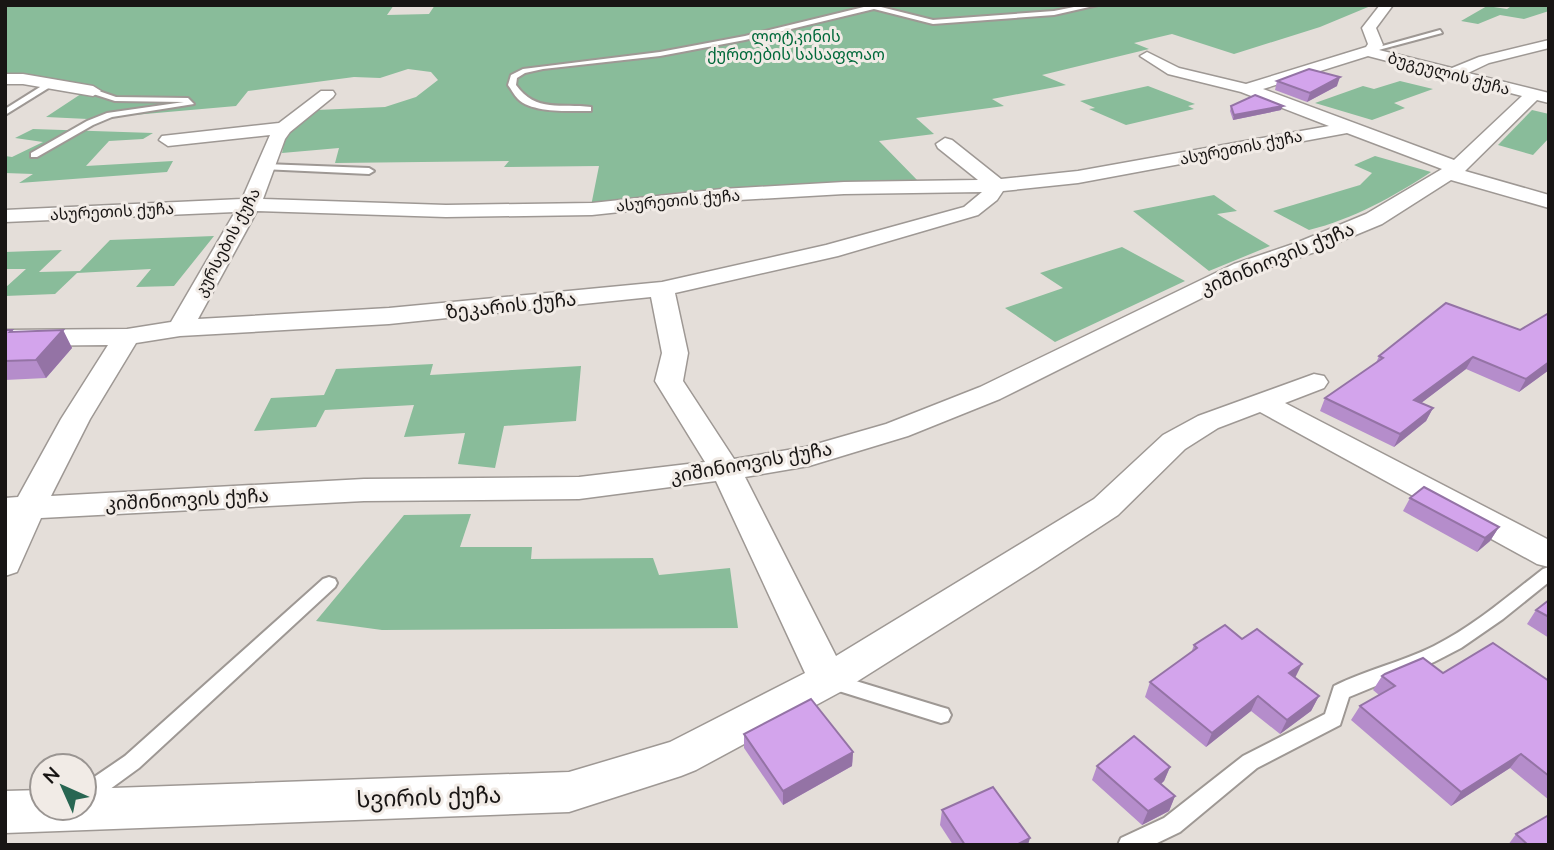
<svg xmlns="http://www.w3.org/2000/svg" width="1554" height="850" font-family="'Nunito Sans','Noto Sans Georgian',sans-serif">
<rect width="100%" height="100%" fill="#e4ded9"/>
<g fill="#89bc9a">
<polygon points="5,5 394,5 387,15 429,14 435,5 1373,5 1320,27 1234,54 1172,34 1134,43 1149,49 1042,75 1066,85 992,99 1004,106 916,118 934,134 879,141 920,183 591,206 599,166 504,167 509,161 335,163 339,148 282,153 286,134 317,110 385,107 416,97 438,80 431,72 408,69 380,78 354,77 248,91 236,106 88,119 46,117 93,86 5,76"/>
<polygon points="1513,5 1549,5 1549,11 1524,19 1500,15 1478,24 1461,21 1487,6 1507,9"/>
<polygon points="1400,81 1433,89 1394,103 1405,108 1372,120 1315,103 1363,86 1374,89"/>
<polygon points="1148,86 1195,104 1188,106 1194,109 1126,125 1089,109 1095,108 1080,101"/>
<polygon points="1532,110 1549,114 1549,138 1533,155 1498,145"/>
<polygon points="33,129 153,133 143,139 109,141 86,166 173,161 167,172 19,183 33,174 5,173 5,156 12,157 43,142 15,138"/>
<path d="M1375,156L1431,172C1393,197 1353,219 1309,230L1273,211L1360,185L1372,173L1354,165Z"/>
<polygon points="1214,195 1237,211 1217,214 1270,246 1209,271 1133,211"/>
<polygon points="214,236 174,286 136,287 151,269 77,273 55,294 5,296 5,288 26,269 5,269 5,252 62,250 39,272 80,271 110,240"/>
<polygon points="1122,247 1185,281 1055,342 1005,308 1063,288 1040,273"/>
<polygon points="433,364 430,375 581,366 576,421 504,426 495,468 458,464 465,433 404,437 414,405 325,410 316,427 254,431 271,398 324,395 336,369"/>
<polygon points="471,514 460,547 532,547 531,559 653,558 659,575 730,568 738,628 382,630 316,621 404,515"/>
</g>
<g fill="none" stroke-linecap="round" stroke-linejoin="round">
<g stroke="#9e9894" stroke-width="4">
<g id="service">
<path d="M872,5H884L881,7L933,20L1054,11L1084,5H1098L1054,15L933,24L874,9L745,40L660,56L543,69L525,73L517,78L516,85C536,113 561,103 591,107V111H588C569,111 532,113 518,99C514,95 511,89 508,85L511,75L523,69L660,52L745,36Z"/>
<polygon points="1440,30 1442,33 1371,52 1368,50"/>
<polygon points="48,82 55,84 5,115 5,109"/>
<polygon points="93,89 116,97 188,98 194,104 112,117 93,125 37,157 31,157 31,153 87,121 107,113 184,102 115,101 90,93 90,89"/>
<polygon points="265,164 369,168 374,171 369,174 262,169 260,167"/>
<path d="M1549,567V582L1503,619L1461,648L1434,662L1349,697L1340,725L1257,768L1180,832L1153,845H1118L1121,838L1164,818L1243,756L1325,714L1334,686C1366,670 1402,662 1434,646C1474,626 1508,596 1543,569Z"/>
<polygon points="329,577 335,579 337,583 335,587 139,768 91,803 84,805 84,784 125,756 323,579"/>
<polygon points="833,674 941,707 948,709 951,715 948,721 941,723 826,687 824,682 826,677"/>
</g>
</g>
<g stroke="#9e9894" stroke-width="3">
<g id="minor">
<path d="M1380,5H1393L1376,28L1383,45L1379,50L1452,68L1479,57L1549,40V48L1489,63L1468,73L1549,93V103L1537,100L1465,171L1549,195V208L1451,180L1382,224L1312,253L1250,274L1000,399L908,436L809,466L745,477L836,656L1094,499L1163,435L1198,416L1314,374L1324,376L1328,382L1324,388L1285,403L1549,540V567L1537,564L1260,412L1218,428L1185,449L1118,515L1037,568L842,691L696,770L681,776L569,812L5,833V791L42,790V808H84V789L569,772L670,742L805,673L716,481L579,499L364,501L41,518L17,572L5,576V498L18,497L61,419L108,345L5,346V330L127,329L171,322L235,212L5,222V210L242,199L270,135L168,146L159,140L162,136L279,123L321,91H333L335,94L333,97L290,132L285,139L263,199L446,205L592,203L722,189L844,182L978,180L938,148L936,144L945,138L952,140L1001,179L1078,171L1329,126L1241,92L1168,74L1140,56L1147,52L1179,68L1246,84L1366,47L1368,44L1362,28ZM1368,56L1522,96L1454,160L1263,89ZM1347,133L1442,169L1366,214L1296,243L1234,264L980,387L886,424L806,447L734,459L683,381L688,353L675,293L838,256L978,215L997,200L1003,191L1078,183ZM982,192L964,207L826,245L662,282L389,308L198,319L257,211L446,217L592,215L722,201L844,194ZM651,297L662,353L655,381L705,462L579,477L364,479L51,496L90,419L136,343L180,336L389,324Z"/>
<polygon points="5,74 23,74 93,86 101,91 93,96 23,84 5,84"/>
</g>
</g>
<use href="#service" fill="#fff" fill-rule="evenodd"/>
<use href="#minor" fill="#fff" fill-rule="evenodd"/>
</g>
<g fill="#b58dcb">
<polygon points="1277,81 1337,86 1307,102 1275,90"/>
<polygon points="1231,106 1281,110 1233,120 1230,111"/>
<polygon points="1446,303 1549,370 1519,392 1466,369 1421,403 1433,408 1426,421 1394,447 1320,411 1325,398 1376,363 1379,356"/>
<polygon points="5,330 12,330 13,332 63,330 72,348 46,378 5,380"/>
<polygon points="1410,498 1499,527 1490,541 1477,552 1403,511"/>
<polygon points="1549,600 1549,638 1527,624 1536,610"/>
<polygon points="1194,645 1295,678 1319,696 1311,711 1280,734 1251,711 1206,747 1145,697 1150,682 1191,653"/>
<polygon points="1443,673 1549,681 1549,800 1510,768 1451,806 1351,720 1360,706 1379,695 1373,690 1382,676"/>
<polygon points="744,734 853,752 852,766 783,805 744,748"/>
<polygon points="1097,766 1170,767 1164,781 1161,784 1175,796 1169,811 1142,825 1092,780"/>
<polygon points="942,810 1028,845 953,845 940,825"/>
<polygon points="1516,834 1549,845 1508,845"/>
</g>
<g fill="#9473a5">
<polygon points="1340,77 1337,86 1307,102 1310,93"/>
<polygon points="1283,106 1281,110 1233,120 1234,115"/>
<polygon points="63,330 72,348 46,378 36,360"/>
<polygon points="1473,357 1466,369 1408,413 1414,400"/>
<polygon points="1549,362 1549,370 1519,392 1526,379"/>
<polygon points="1433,408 1426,421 1394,447 1400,434"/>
<polygon points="1499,527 1490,541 1477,552 1485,538"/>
<polygon points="1302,664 1295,678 1289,673"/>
<polygon points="1258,696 1251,711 1206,747 1212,733"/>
<polygon points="1319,696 1311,711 1280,734 1287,720"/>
<polygon points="853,752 852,766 783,805 783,791"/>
<polygon points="1521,754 1510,768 1451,806 1461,792"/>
<polygon points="1170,767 1164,781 1149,794 1155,779"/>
<polygon points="1175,796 1169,811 1142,825 1148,811"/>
<polygon points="1030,838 1028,845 1016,845"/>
</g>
<g fill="#d3a4ec" stroke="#9473a5" stroke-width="2">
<polygon points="1309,69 1340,77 1310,93 1277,81"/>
<polygon points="1255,95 1283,106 1234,115 1231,106"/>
<polygon points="1446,303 1520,330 1549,313 1549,362 1526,379 1473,357 1414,400 1433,408 1400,434 1325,398 1383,358 1379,356"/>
<polygon points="5,330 12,330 10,332 63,330 36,360 5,361"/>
<polygon points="1424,487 1499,527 1485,538 1410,498"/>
<polygon points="1549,600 1549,617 1536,610"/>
<polygon points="1225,625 1242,639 1257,629 1302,664 1289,673 1319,696 1287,720 1258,696 1212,733 1150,682 1197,648 1194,645"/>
<polygon points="1493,643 1549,681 1549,776 1521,754 1461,792 1360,706 1395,686 1382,676 1385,674 1423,658 1443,673"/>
<polygon points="811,699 853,752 783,791 744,734"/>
<polygon points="1134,736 1170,767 1155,779 1175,796 1148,811 1097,766"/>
<polygon points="993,787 1030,838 1016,845 965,845 942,810"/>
<polygon points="1549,815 1549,845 1528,845 1516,834"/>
</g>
<g text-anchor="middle" stroke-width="6" stroke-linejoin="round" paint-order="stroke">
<g font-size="16" fill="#00693a" stroke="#f1ebe6">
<text x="796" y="42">ლოტკინის<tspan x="796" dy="18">ქურთების სასაფლაო</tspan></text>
</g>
<g font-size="16" fill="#181514" stroke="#f1ebe6">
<text transform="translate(1449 73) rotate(15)" y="6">ბუგეულის ქუჩა</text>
<text transform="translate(1241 147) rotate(-11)" y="6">ასურეთის ქუჩა</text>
<text transform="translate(678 200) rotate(-5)" y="6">ასურეთის ქუჩა</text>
<text transform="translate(112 211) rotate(-3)" y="6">ასურეთის ქუჩა</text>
<text transform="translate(227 242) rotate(-62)" y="6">კურსების ქუჩა</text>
</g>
<g font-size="19" fill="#181514" stroke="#f1ebe6">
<text transform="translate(1277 258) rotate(-22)" y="7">კიშინიოვის ქუჩა</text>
<text transform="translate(511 305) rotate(-6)" y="7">ზეკარის ქუჩა</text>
<text transform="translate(751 462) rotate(-10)" y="7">კიშინიოვის ქუჩა</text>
<text transform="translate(187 499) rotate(-3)" y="7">კიშინიოვის ქუჩა</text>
</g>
<g font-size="23" fill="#181514" stroke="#f1ebe6">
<text transform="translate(429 797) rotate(-2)" y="8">სვირის ქუჩა</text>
</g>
</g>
<rect width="1554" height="850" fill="none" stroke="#181514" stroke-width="14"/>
<g transform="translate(63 787) rotate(315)"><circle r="33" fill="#f1ebe6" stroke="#9a9592" stroke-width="2"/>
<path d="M0-5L12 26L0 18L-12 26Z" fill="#286652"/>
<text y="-10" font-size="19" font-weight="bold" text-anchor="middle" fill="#181514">N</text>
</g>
</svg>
